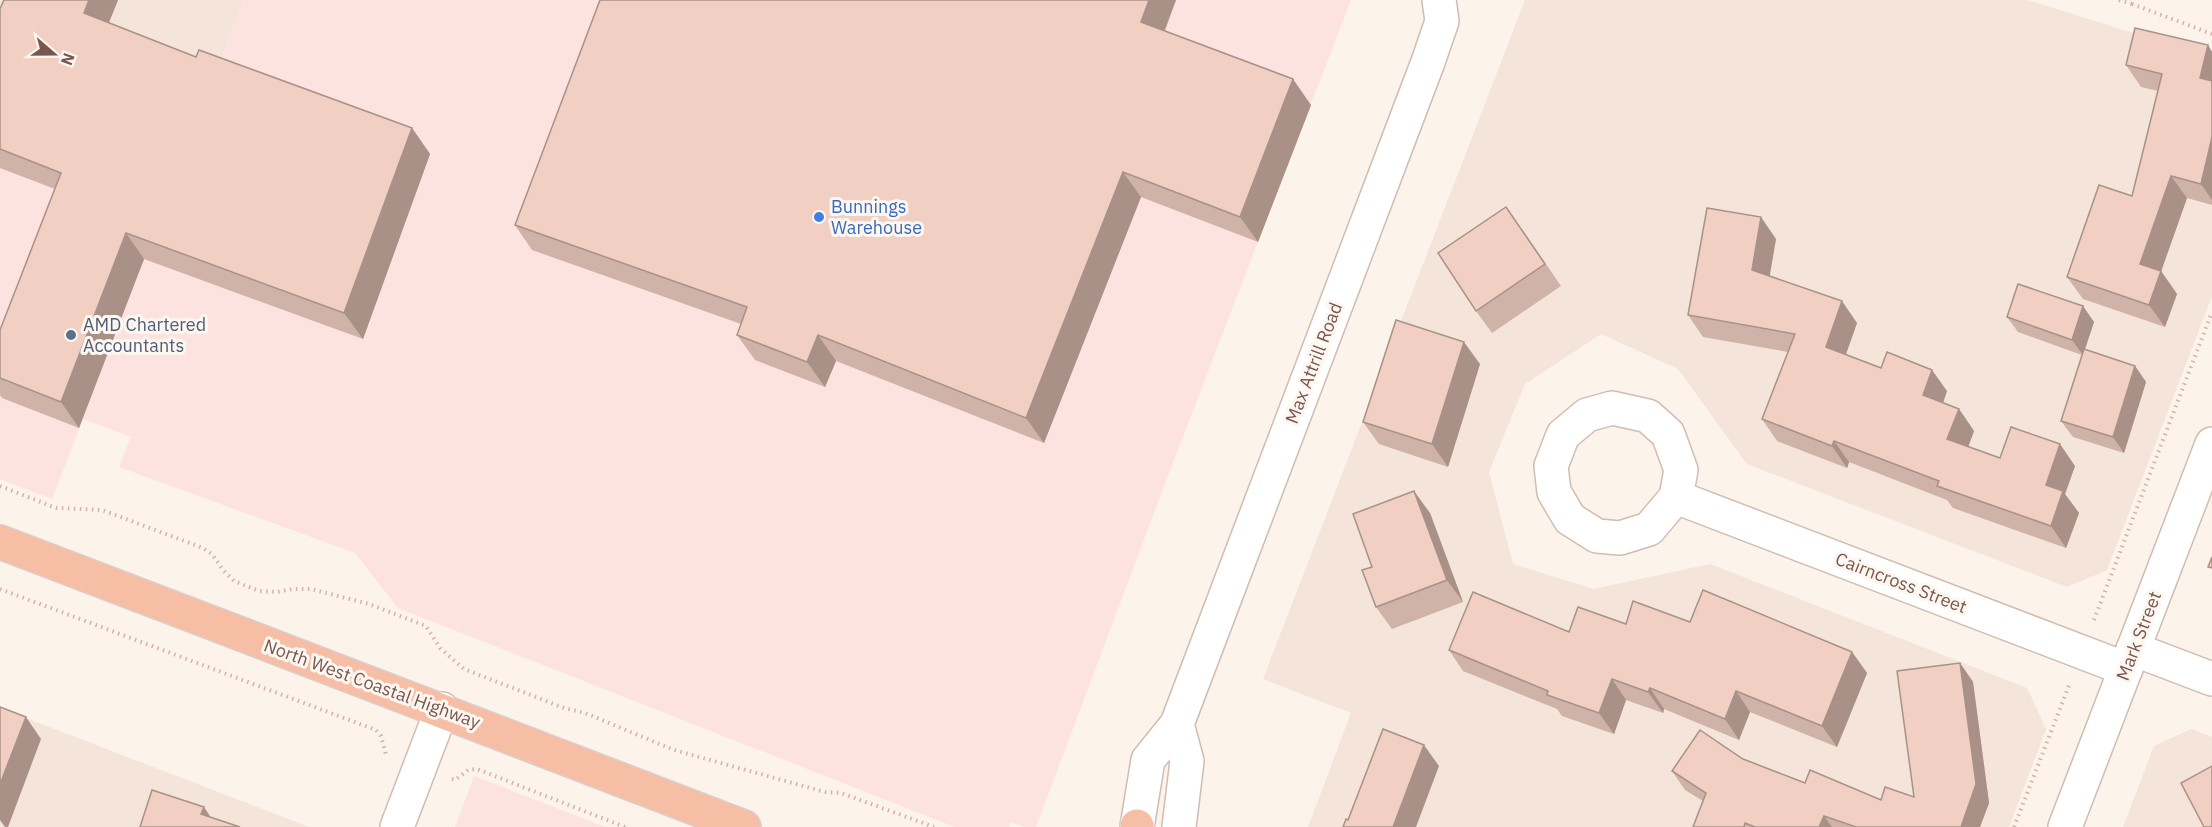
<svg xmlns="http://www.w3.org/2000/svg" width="2212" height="827" font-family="'IBM Plex Sans',sans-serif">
<rect width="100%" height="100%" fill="#fcf3eb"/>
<g fill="#f4e4d9">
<polygon points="0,0 244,0 214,77 0,41"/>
<polygon points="1525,0 2028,0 2212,58 2212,296 2107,570 2067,587 1747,464 1678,369 1601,334 1525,384 1489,472 1513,564 1594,589 1710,564 2027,688 2046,729 2009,827 1308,827 1351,713 1263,679"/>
<polygon points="0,708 309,827 0,827"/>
<polygon points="2191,729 2212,737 2212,827 2123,827 2154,746"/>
</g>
<g fill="#fce3df">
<polygon points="244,0 1351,0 1164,486 1036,827 1025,827 1011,822 1009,827 955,827 398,608 355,553 119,467 131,437 83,419 52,499 0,479 0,41 214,77"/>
<polygon points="474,776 605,827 455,827"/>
</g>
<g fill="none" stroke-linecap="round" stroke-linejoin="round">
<g stroke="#d1bcb2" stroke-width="36">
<g id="minor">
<polyline points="1676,497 1649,529 1620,538 1597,536 1570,519 1554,492 1551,466 1563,435 1587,415 1612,408 1648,416 1668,434 1681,470 1676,497 2126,669"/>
<polyline points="2133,649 2212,679"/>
<polyline points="1177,724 1187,761 1179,827"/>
<polyline points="397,827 442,709"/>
<polyline points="1137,827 1148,760 1177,724 1428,62 1442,21 1439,0"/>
</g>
</g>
<g stroke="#d1bcb2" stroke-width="36">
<polyline id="tertiary" points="2065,827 2212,444"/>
</g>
<g stroke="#d9d0cd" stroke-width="36">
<g id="trunk">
<path d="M0,542C248,637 497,731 744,827"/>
<polyline points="1137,827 1137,826"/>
</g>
</g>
<g stroke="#d6b1a5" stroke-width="4" stroke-dasharray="1.5 4.5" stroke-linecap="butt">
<polyline points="2119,0 2132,4 2134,0"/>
<polyline points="2132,4 2212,34"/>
<polyline points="0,486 56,508 102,510 203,548 212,554 223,570 234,581 259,591 277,592 292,589 311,589 369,604 426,626 440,648 464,669 564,708 585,713 674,750 825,792 841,793 934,827"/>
<polyline points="0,589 376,730 381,736 386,755"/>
<polyline points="2094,620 2212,312"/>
<polyline points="452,779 455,780 468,770 477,769 625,827"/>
<polyline points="2014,827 2070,683"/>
</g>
<use href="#minor" stroke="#fff" stroke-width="33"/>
<use href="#tertiary" stroke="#fff" stroke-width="33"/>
<use href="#trunk" stroke="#f6bea5" stroke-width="33"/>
</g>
<g fill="#cfb2a8">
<polygon points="4,0 118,0 109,23 196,57 412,128 430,154 363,339 144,259 79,428 2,398 0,395 0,330 55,189 0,168 0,9"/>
<polygon points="600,0 1176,0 1165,31 1311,105 1258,242 1141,197 1044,443 836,361 825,387 755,360 737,335 741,324 532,250 515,225"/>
<polygon points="2208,45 2212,52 2212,205 2187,198 2161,271 2177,294 2165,327 2083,299 2067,277 2132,196 2158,91 2141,87 2126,65"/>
<polygon points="1522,229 1561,286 1492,333 1476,311"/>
<polygon points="1776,239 1769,276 1857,323 1846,354 1881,368 1947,391 1943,403 1959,409 1974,431 1968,447 2000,458 2075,466 2065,494 2079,513 2066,548 1953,508 1947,500 1849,462 1847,468 1777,441 1762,419 1788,352 1703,337 1688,315"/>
<polygon points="2007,317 2094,322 2085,349 2135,366 2146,382 2124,453 2073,437 2061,421 2082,355 2018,332"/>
<polygon points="1480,364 1448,467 1379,444 1363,422"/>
<polygon points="1430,513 1463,602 1392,629 1376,607 1372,567"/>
<polygon points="1690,622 1852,652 1867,673 1837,747 1750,712 1739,740 1664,709 1663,713 1626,700 1614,734 1562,716 1557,709 1463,671 1449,650 1626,624"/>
<polygon points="1960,663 1973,682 1989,803 1980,827 1693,827 1703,801 1685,790 1672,771 1743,759 1805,783 1881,800 1914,797"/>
</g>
<g fill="#a99188">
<polygon points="89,0 118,0 102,39 84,13"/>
<polygon points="1149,0 1176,0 1158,47 1141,22"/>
<polygon points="2208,45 2212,52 2212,95 2200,78"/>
<polygon points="1293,79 1311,105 1258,242 1240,217"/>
<polygon points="412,128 430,154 363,339 344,313"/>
<polygon points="2212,137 2212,200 2201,184"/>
<polygon points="1123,172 1141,197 1044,443 1026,418"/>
<polygon points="2171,176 2187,198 2156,286 2140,264"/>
<polygon points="1761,217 1776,239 1767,292 1752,270"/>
<polygon points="126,233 144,259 79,428 61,402"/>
<polygon points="2161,271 2177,294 2165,327 2149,305"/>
<polygon points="1842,301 1857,323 1841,368 1826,347"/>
<polygon points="2083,306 2094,322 2083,355 2072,340"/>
<polygon points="818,335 836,361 825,387 807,362"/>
<polygon points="1464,342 1480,364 1448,467 1432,444"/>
<polygon points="2135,366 2146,382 2124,453 2113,437"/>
<polygon points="1932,370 1947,391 1938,417 1923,395"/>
<polygon points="1959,409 1974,431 1963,461 1947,439"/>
<polygon points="1834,441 1849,462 1847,468 1832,446"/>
<polygon points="2060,444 2075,466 2065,494 2079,513 2066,548 2051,526 2046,485"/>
<polygon points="1414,491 1430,513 1463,602 1447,580"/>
<polygon points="1852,652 1867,673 1837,747 1822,726"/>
<polygon points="1960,663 1973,682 1989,803 1980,827 1961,827"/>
<polygon points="1612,679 1626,700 1614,734 1599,713"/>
<polygon points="1650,688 1664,709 1663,713 1648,692"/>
<polygon points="1736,691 1750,712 1739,740 1725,719"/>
<polygon points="26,717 41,739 8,827 5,827 0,820 0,784"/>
<polygon points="1424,745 1439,766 1416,827 1393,827"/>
<polygon points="204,807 217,827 201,814"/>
<polygon points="1824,816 1832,827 1819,827"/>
</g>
<g fill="#f1cfc3" stroke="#a99188" stroke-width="1.5">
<polygon points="4,0 89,0 84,13 196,57 199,50 412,128 344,313 126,233 61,402 0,378 0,330 61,173 0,149 0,9"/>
<polygon points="600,0 1149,0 1141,22 1293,79 1240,217 1123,172 1026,418 818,335 807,362 737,335 747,307 515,225"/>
<polygon points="2135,28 2208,45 2200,78 2212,81 2212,137 2201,184 2171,176 2140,264 2161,271 2149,305 2067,277 2099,185 2132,196 2162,74 2126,65"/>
<polygon points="1506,207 1545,264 1476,311 1438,253"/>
<polygon points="1707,208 1761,217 1752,270 1842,301 1826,347 1881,368 1887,352 1932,370 1923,395 1959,409 1947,439 2000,458 2011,427 2060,444 2046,485 2063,491 2051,526 1937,486 1939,481 1834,441 1832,446 1762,419 1795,334 1688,315"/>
<polygon points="2018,284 2083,306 2072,340 2007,317"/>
<polygon points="1396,320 1464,342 1432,444 1363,422"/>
<polygon points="2084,349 2135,366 2113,437 2061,421"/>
<polygon points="1414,491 1447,580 1376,607 1362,570 1372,567 1353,514"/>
<polygon points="2212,557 2212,568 2208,567"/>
<polygon points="1703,590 1852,652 1822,726 1736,691 1725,719 1650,688 1648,692 1612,679 1599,713 1547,695 1548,691 1449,650 1473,592 1569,632 1578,607 1626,624 1633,601 1690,622"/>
<polygon points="1960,663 1976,784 1961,827 1856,827 1824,816 1819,827 1755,827 1745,823 1744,827 1693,827 1706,793 1672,771 1700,730 1743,759 1805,783 1810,770 1881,800 1885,787 1914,797 1897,671"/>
<polygon points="0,707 26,717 0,784"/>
<polygon points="1383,729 1424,745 1393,827 1343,827 1346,819 1348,820"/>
<polygon points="2212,766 2212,827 2204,827 2181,783"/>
<polygon points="152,790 204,807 201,814 240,827 140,827"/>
</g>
<circle fill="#3f7fe0" stroke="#fef7f1" stroke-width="2" cx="819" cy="217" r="6"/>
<circle fill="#5c6f8a" stroke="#fef7f1" stroke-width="2" cx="71" cy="335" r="6"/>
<g text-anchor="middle" stroke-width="6" stroke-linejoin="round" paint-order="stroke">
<g font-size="18" fill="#366cbe" stroke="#fef7f1" text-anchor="start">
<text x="831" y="213">Bunnings<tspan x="831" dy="21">Warehouse</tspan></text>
</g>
<g font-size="18" fill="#4e5e75" stroke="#fef7f1" text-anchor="start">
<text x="83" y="331">AMD Chartered<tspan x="83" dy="21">Accountants</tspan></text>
</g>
<g font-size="18" fill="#77574e" stroke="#fef7f1">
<text transform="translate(1314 363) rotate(-69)" y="6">Max Attrill Road</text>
<text transform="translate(1901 583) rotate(21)" y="6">Cairncross Street</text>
<text transform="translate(2139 636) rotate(-69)" y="6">Mark Street</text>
<text transform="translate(372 684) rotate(20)" y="6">North West Coastal Highway</text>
</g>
</g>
<g transform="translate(54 54) rotate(110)" stroke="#fef7f1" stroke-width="4.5" paint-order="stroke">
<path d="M0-4.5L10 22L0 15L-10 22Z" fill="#77574e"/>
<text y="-9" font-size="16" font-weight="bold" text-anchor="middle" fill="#77574e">N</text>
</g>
</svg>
